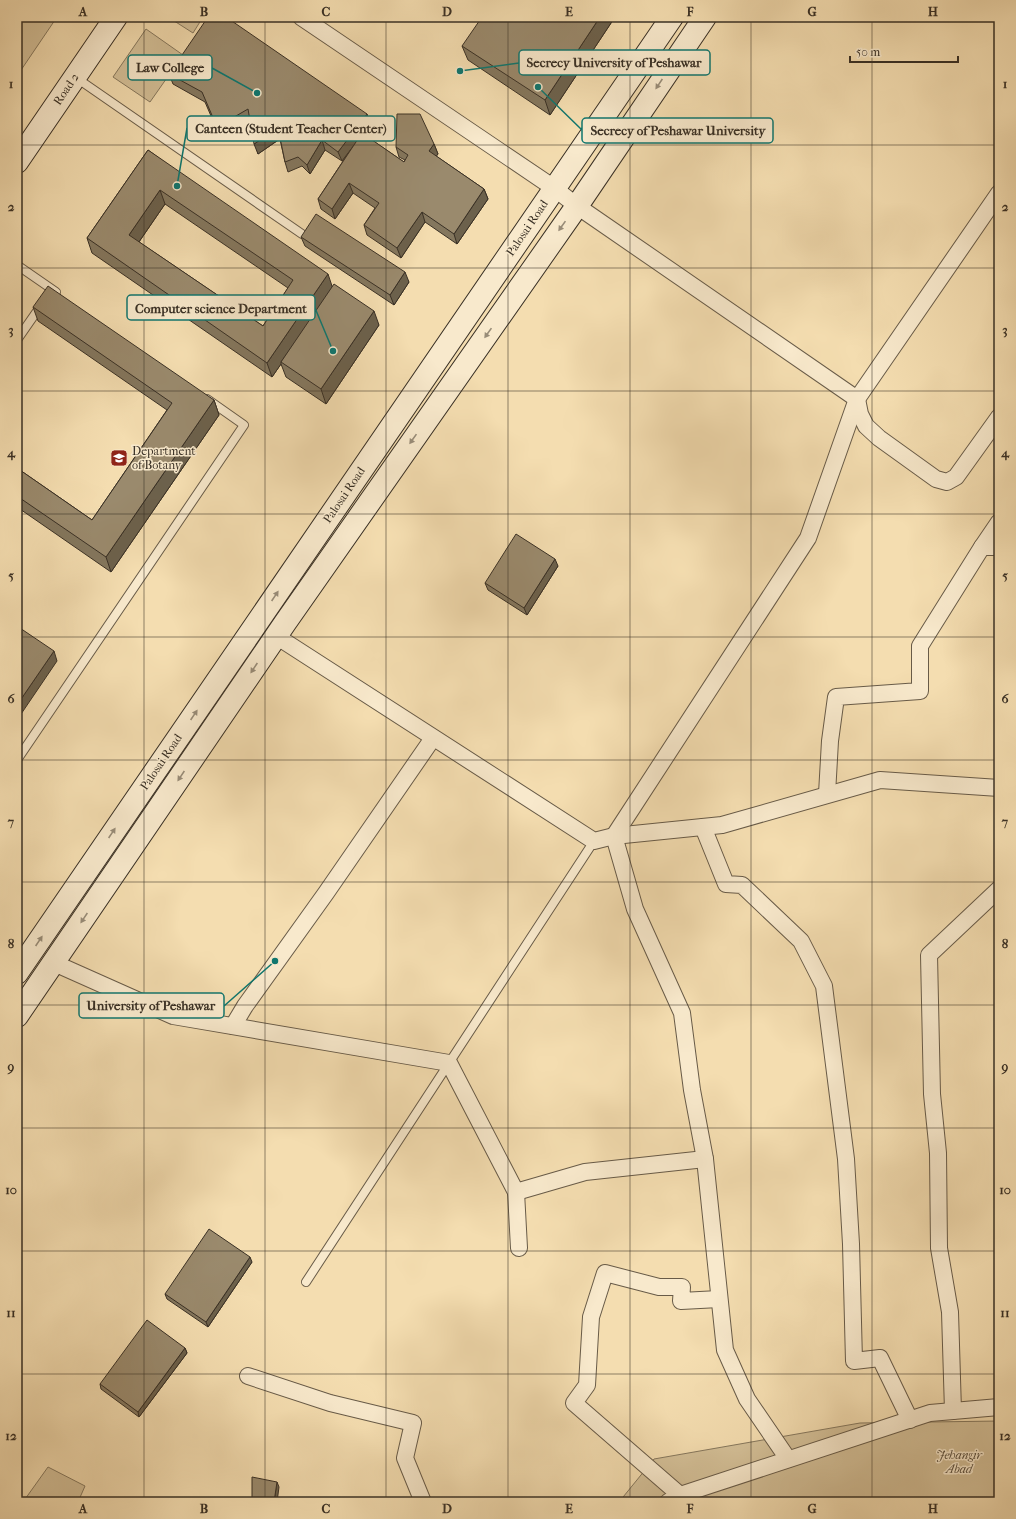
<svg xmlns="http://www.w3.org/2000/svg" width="1016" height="1519" font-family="'IM FELL French Canon',serif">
<rect width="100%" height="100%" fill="#f4ddb0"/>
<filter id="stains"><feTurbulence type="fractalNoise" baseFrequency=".005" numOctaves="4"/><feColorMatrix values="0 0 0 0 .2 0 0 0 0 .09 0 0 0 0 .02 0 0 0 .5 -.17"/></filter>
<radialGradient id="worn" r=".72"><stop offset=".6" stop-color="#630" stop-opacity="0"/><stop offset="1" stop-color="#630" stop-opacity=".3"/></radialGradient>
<g fill="#d4c098" stroke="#86785e">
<polygon points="17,17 57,17 17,76"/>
<polygon points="168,17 203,17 193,33"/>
<polygon points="146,29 183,55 150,102 113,77"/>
<polygon points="999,1421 999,1502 619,1502 654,1459 860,1423"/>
<polygon points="48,1467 85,1486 78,1502 23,1502"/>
</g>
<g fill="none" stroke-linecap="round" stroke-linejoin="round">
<g stroke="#685b48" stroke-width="10">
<g id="lane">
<polyline points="75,77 302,234"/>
<polyline points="17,265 56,292"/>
<polyline points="17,340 42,304"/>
<polyline points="17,760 244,425 207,399"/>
<polyline points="306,1282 594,841"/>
</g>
</g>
<g stroke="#685b48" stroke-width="18">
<g id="street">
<polyline points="301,17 554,188 577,206 857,399 860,414 866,426 879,438 936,479 947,482 956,477 999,417"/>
<polyline points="982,547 999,522"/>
<polyline points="276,636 594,841 614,836 722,825 880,780 999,788"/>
<polyline points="827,794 830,741 836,697 920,691 920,646 982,547 999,547"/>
<polyline points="703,827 726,884 742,885 801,941 824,986 846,1159 851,1244 854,1361 880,1358 910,1420"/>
<polyline points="54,963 173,1016 449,1063 516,1192 519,1248"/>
<polyline points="233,1026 245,1006 326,893 433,738"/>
<polyline points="516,1192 585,1172 705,1159"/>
<polyline points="248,1376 330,1403 413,1423 405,1458 423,1502"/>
<polyline points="953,1411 950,1312 939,1248 938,1153 932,1094 929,955 999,889"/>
<polyline points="788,1459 747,1399 725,1350 705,1159 692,1090 682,1013 635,909 614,836 808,538 857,399 999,193"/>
<polyline points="680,1495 574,1403 587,1385 591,1317 605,1273 659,1287 682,1287 681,1301 719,1299"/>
<polyline points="668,1502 680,1495 930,1413 999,1407"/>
</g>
</g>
<g stroke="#393025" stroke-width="24">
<g id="secondary">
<polyline points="17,162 116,17"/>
<polyline points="17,973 672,17"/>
<polyline points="17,1016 285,623 577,206 705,17"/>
</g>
</g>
<use href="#lane" stroke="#f8e9cc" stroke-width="8"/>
<use href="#street" stroke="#f8e9cc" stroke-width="16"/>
<use href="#secondary" stroke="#f8e9cc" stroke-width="22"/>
</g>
<g fill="#84775e" stroke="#393025" fill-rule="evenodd">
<polygon points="615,17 550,115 468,60 462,46"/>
<polygon points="169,74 367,114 370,124 363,134 404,162 405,160 399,157 396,147 434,144 438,154 436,156 484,189 488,199 457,244 425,222 401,258 367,235 364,225 375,208 353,193 335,219 321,209 318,199 353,146 342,161 325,150 310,174 302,166 288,172 285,162 280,139 258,154 250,120 220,137 205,102 173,84"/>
<path d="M148,150L332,286L379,325L326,404L286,377L281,364L272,377L92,253L87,238ZM165,204L288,288L263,326L139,242Z"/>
<polygon points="301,237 409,282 394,305 305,246"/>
<polygon points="33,307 214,400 219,415 111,572 17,507 17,468 92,520 167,410 38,321"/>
<polygon points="558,566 527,615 488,590 485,583"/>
<polygon points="252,1262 208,1327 167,1299 165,1294"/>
<polygon points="185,1348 187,1353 139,1417 101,1389 100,1384"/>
</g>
<g fill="#6c614c" stroke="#393025">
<polygon points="600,17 615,17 550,115 545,100"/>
<polygon points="367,114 370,124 342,161 338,152"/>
<polygon points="278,128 281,138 258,154 254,144"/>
<polygon points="322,140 325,150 310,174 307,165"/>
<polygon points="434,144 438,154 433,161 429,151"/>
<polygon points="349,183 353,193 335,219 332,209"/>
<polygon points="484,189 488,199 457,244 454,234"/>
<polygon points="160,190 165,204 134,249 129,235"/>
<polygon points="422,212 425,222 401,258 397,248"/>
<polygon points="405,272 409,282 394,305 390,295"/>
<polygon points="328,274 333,289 281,362 281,364 272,377 267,363"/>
<polygon points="374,311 379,325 326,404 321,389"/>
<polygon points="214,400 219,415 111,572 106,557"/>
<polygon points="555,559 558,566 527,615 524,608"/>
<polygon points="54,651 57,661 17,720 17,705"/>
<polygon points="250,1257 252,1262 208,1327 206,1322"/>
<polygon points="185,1348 187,1353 139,1417 138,1412"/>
<polygon points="277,1482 279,1487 277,1502 274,1502"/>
</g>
<g fill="#9a8a6d" stroke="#393025" fill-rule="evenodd">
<polygon points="208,17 226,17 367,114 338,152 322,140 307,165 298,157 285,162 278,128 254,144 248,109 217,127 202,92 169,74"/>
<polygon points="482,17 600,17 545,100 462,46"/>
<polygon points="397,114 420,114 434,144 429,151 484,189 454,234 422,212 397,248 364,225 379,203 349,183 332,209 318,199 362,133 404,162 408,155 396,147"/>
<path d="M148,150L328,274L267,363L87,238ZM160,190L293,280L263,326L129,235Z"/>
<polygon points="316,214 405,272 390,295 301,237"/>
<polygon points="334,284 374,311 321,389 281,362"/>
<polygon points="48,286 214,400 106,557 17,496 17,468 92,520 172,403 33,307"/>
<polygon points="516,534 555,559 524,608 485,583"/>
<polygon points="17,626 54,651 17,705"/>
<polygon points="209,1229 250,1257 206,1322 165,1294"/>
<polygon points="147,1320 185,1348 138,1412 100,1384"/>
<polygon points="252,1477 277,1482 274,1502 252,1502"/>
</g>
<defs><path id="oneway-solid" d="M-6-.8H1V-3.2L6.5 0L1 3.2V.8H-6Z"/></defs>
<g fill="#988c78">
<use href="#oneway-solid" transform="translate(659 84) rotate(124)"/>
<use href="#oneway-solid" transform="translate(562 226) rotate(125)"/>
<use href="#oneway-solid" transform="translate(488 333) rotate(125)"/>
<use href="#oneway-solid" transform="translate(413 439) rotate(125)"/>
<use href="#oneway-solid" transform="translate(275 596) rotate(-56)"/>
<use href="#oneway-solid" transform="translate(254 668) rotate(124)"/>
<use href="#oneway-solid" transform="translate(194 715) rotate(-56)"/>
<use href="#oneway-solid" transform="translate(181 776) rotate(124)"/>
<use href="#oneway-solid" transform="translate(112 833) rotate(-56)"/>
<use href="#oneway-solid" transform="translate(84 918) rotate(124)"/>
<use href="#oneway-solid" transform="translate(39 941) rotate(-56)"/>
</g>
<path fill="none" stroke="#393025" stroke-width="1" stroke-opacity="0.55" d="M144,17V1502M265,17V1502M386,17V1502M508,17V1502M630,17V1502M751,17V1502M872,17V1502M17,145H999M17,268H999M17,391H999M17,514H999M17,637H999M17,760H999M17,882H999M17,1005H999M17,1128H999M17,1251H999M17,1374H999"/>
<defs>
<g id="university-square" transform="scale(0.9)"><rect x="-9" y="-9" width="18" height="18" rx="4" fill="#8f2418" stroke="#f8e9cc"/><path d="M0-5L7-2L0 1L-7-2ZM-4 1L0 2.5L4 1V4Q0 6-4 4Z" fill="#fff"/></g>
</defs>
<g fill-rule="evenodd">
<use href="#university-square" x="119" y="458"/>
</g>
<g text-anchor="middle" stroke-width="3" stroke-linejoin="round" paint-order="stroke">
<g font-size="12" fill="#393025" stroke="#f8e9cc">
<text transform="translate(66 89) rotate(-56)" y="4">Road 2</text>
<text transform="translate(527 228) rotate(-56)" y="4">Palosai Road</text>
<text transform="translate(344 495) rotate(-56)" y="4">Palosai Road</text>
<text transform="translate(161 762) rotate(-56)" y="4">Palosai Road</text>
</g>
<g font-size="12" fill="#393025" stroke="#f8e9cc" text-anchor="start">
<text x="132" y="455">Department<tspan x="132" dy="14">of Botany</tspan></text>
</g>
<g font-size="12" font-style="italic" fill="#584d3c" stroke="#f8e9cc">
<text x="959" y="1459">Jehangir<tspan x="959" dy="14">Abad</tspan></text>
</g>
</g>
<path fill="none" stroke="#0f766e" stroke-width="1.5" d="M460 71L519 63M257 93L212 68M177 186L187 128M538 87L582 130M333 351L315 308M275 961L224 1006"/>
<g fill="#0f766e" stroke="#f8e9cc" stroke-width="1.5">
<circle cx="460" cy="71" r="4"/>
<circle cx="257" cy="93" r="4"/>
<circle cx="177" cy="186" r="4"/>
<circle cx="538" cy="87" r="4"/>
<circle cx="333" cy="351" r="4"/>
<circle cx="275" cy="961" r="4"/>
</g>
<g fill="#f8e9cc" stroke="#0f766e" stroke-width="1.5">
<rect x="519" y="50" width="191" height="25" rx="4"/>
<rect x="128" y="55" width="84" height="25" rx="4"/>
<rect x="187" y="116" width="208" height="25" rx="4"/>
<rect x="582" y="118" width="191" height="25" rx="4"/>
<rect x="127" y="295" width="188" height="25" rx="4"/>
<rect x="79" y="993" width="145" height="25" rx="4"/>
</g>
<g font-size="13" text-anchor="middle" font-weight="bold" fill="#393025">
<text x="614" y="67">Secrecy University of Peshawar</text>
<text x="170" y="72">Law College</text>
<text x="291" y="133">Canteen (Student Teacher Center)</text>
<text x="678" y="135">Secrecy of Peshawar University</text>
<text x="221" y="313">Computer science Department</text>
<text x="151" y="1010">University of Peshawar</text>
</g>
<rect width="1016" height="1519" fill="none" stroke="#f4ddb0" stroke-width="44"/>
<path d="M850 56v6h108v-6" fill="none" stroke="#393025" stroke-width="2"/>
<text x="856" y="56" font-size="12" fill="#393025" stroke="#f8e9cc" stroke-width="3" paint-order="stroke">50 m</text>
<rect x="22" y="22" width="972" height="1475" fill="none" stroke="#393025" stroke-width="1.5"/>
<g font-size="13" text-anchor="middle" font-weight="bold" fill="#393025">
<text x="83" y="16">A</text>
<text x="204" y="16">B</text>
<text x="326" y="16">C</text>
<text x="447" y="16">D</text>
<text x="569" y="16">E</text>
<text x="690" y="16">F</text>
<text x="812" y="16">G</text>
<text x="933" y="16">H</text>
<text x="11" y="88">1</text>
<text x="1005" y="88">1</text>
<text x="11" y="211">2</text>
<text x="1005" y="211">2</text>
<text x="11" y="334">3</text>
<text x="1005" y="334">3</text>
<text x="11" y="457">4</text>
<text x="1005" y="457">4</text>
<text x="11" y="580">5</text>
<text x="1005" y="580">5</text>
<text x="11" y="703">6</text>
<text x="1005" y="703">6</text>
<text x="11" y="826">7</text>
<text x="1005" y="826">7</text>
<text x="11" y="948">8</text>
<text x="1005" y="948">8</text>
<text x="11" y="1071">9</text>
<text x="1005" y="1071">9</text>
<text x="11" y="1194">10</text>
<text x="1005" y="1194">10</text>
<text x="11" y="1317">11</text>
<text x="1005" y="1317">11</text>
<text x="11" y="1440">12</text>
<text x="1005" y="1440">12</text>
<text x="83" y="1513">A</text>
<text x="204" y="1513">B</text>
<text x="326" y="1513">C</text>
<text x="447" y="1513">D</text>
<text x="569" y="1513">E</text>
<text x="690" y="1513">F</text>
<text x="812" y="1513">G</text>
<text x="933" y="1513">H</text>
</g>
<rect width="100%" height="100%" filter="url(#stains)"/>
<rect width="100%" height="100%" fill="url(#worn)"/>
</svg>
